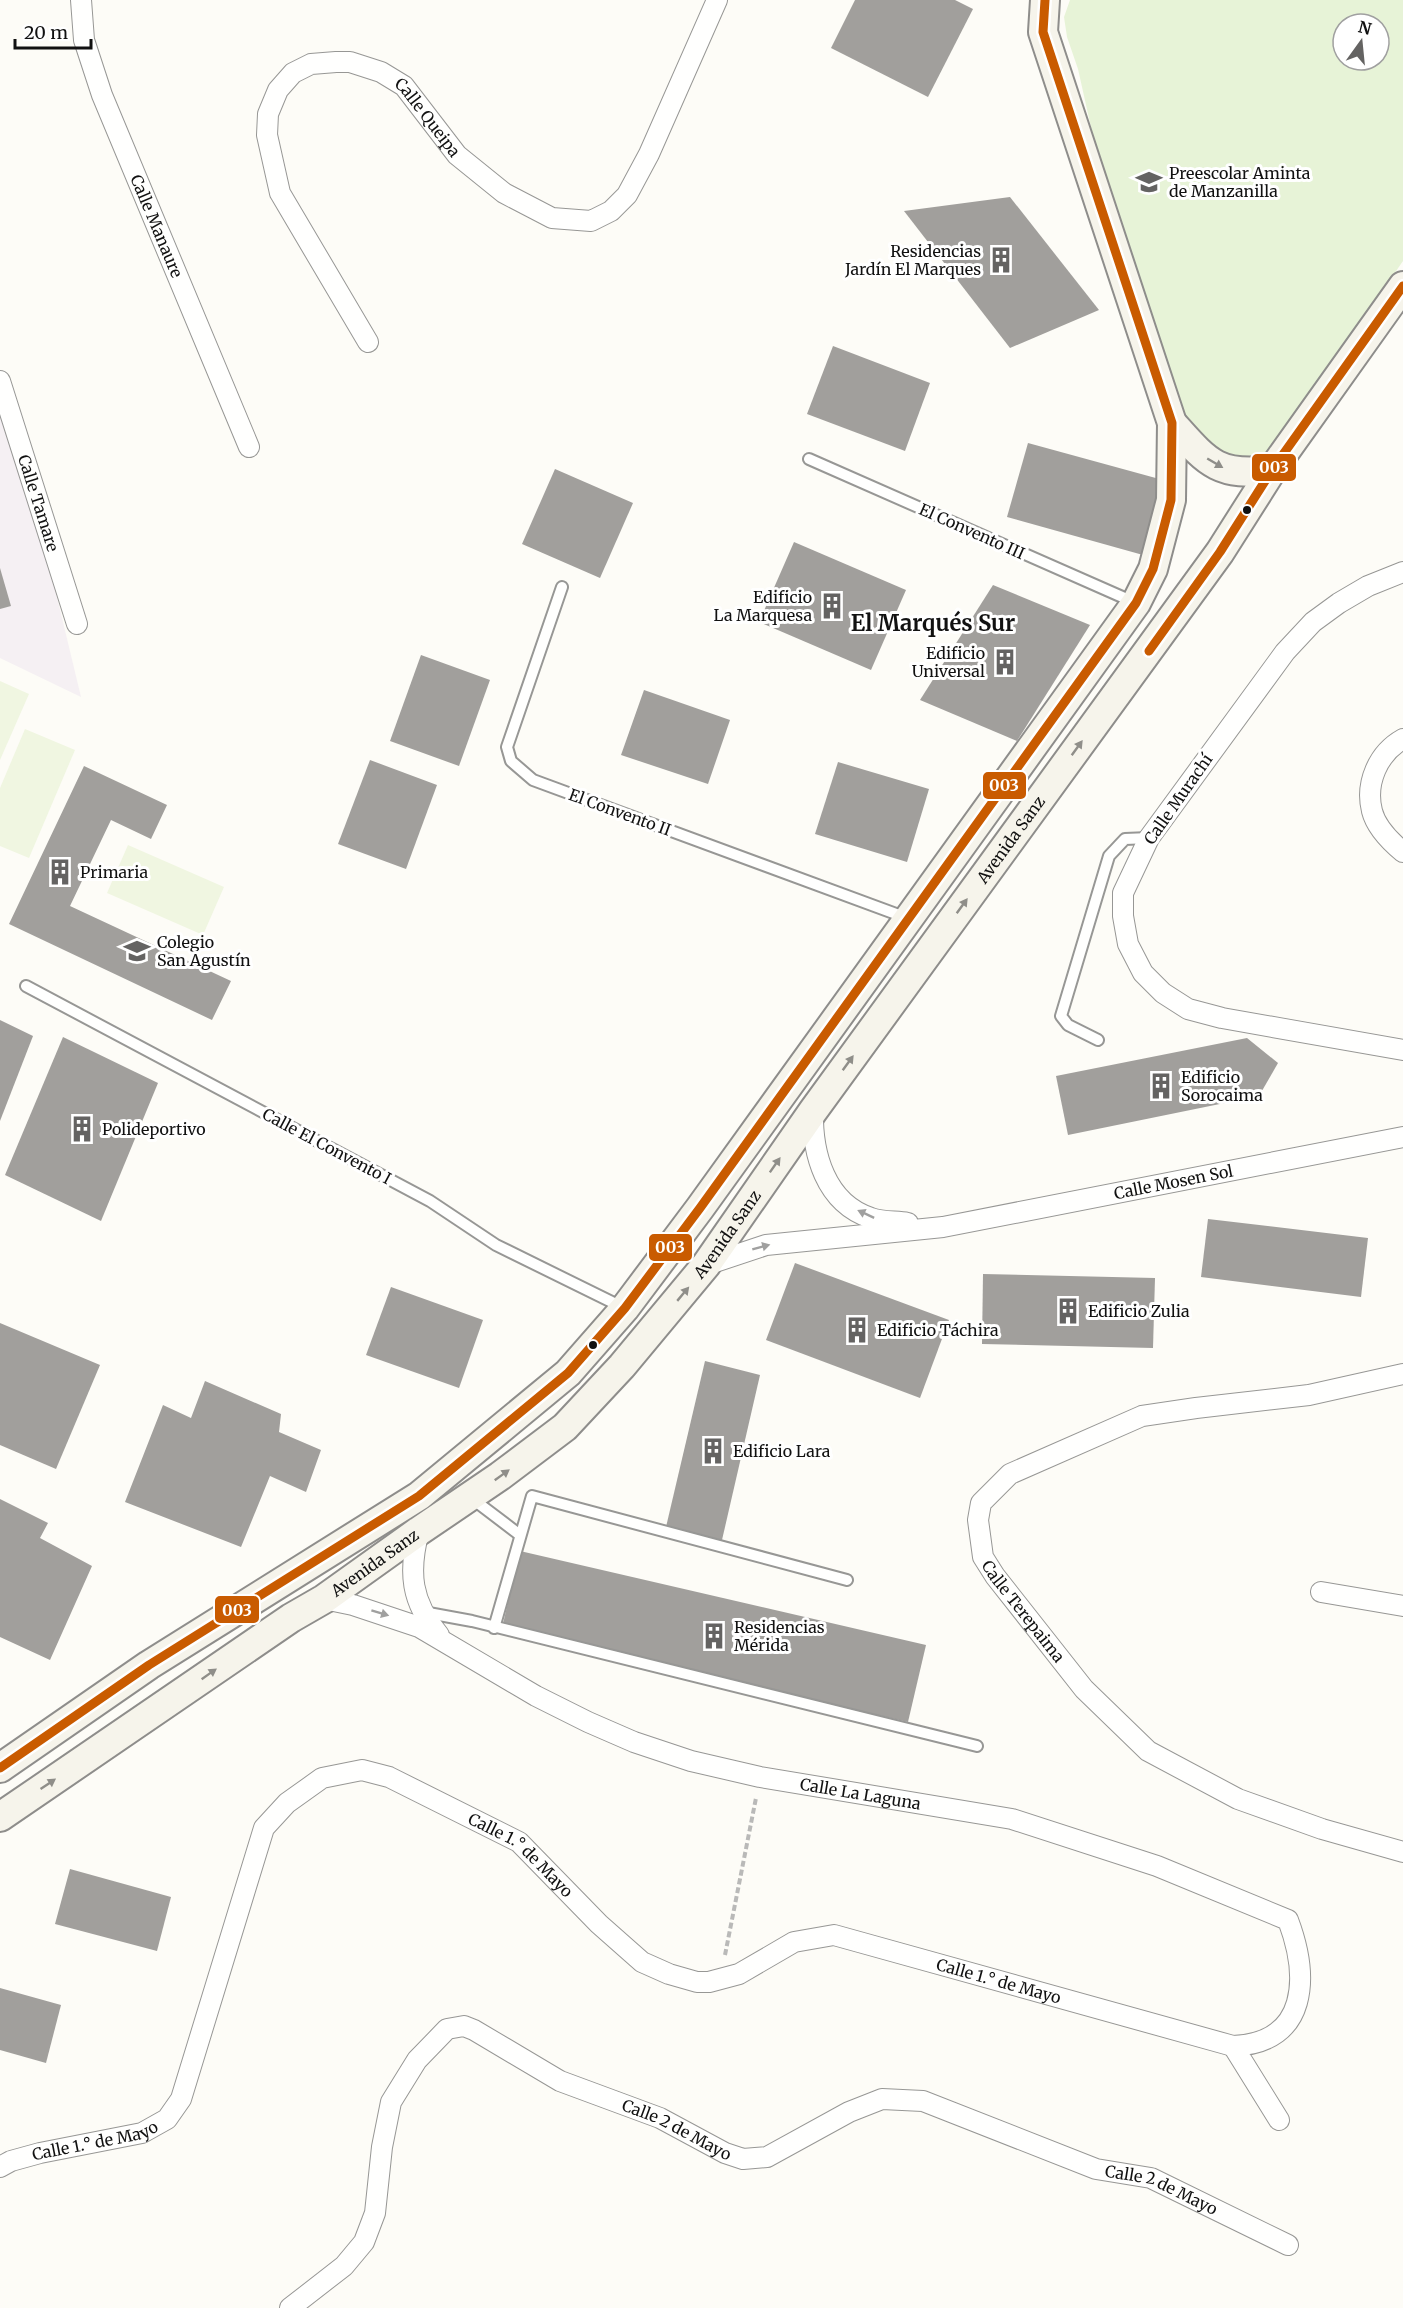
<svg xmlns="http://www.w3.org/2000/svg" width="1403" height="2308" font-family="Merriweather,serif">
<rect width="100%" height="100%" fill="#fdfcf7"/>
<polygon fill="#f5f0f3" points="0,388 43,539 81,697 0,658"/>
<path fill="#e7f3d7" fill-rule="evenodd" d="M1070,0H1403V261L1289,426L1268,461L1248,470L1189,431L1107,199L1078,69L1067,37L1064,17ZM1343,24H1379V60H1343Z"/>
<g fill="#f0f6e1">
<polygon points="0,681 29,694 0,760"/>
<polygon points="25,729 75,750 29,858 0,846 0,788"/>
<polygon points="128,845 224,887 203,935 107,893"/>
</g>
<g fill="#a19f9c">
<polygon points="855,0 955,0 973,9 928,97 831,48"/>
<polygon points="1010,197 1099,310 1010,348 904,211"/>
<polygon points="833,346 930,383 905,451 807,414"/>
<polygon points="1028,443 1163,480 1143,555 1007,517"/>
<polygon points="555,469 633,503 600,578 522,544"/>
<polygon points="794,542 906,590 871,670 759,622"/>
<polygon points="0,568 11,606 0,609"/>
<polygon points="993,585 1090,625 1017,741 920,700"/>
<polygon points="421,655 490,680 459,766 390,741"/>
<polygon points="644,690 730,720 708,784 621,755"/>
<polygon points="370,760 437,785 406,869 338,844"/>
<polygon points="838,762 929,789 907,862 815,834"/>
<polygon points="84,766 167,805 151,839 111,820 70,906 231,981 212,1020 9,924"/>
<polygon points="0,1020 33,1036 0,1121"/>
<polygon points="63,1037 158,1083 101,1221 5,1175"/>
<polygon points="1247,1038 1278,1063 1259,1096 1068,1135 1056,1076"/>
<polygon points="1208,1219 1368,1238 1361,1297 1201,1277"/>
<polygon points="795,1263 949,1320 920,1398 766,1340"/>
<polygon points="983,1274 1155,1278 1153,1348 982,1344"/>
<polygon points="391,1287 483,1320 459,1388 366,1355"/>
<polygon points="0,1323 100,1365 56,1469 0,1445"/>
<polygon points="705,1361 760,1375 722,1540 666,1527"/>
<polygon points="205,1381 281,1414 279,1432 321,1450 306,1492 270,1476 241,1547 125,1502 163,1405 191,1418"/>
<polygon points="0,1499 48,1523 40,1538 92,1566 50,1660 0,1637"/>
<polygon points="520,1551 926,1645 908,1722 502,1628"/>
<polygon points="70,1869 171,1897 157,1951 55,1924"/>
<polygon points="0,1988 61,2005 46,2063 0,2050"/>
</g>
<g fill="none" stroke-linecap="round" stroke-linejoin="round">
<g stroke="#979795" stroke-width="14">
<g id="lane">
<polyline points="809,459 1136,603"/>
<polyline points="562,587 507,747 511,761 533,780 907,918"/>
<polyline points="26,986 430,1201 496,1245 622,1307"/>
<polyline points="1098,1040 1068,1025 1061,1016 1109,856 1125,839 1149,838"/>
<polyline points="470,1497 520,1535"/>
<polyline points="423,1612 472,1621 977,1746"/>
<polyline points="494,1628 532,1496 847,1580"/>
</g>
</g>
<g stroke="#979795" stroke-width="22">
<g id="street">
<path id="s1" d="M81,0L84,40L102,95L249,447"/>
<path id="s2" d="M368,342L280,193L267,135L268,114L278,90L293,73L311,64L336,62H350L381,72L404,86L457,155L504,193L552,218L591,221L611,211L627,195L649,154L717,0"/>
<path id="s3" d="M0,381L77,624"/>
<polyline points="1403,572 1368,586 1339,603 1313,622 1285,652 1149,838 1123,893 1123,916 1128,944 1143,973 1163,993 1188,1009 1222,1018 1403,1050"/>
<path d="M1403,739C1378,753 1365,783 1372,811C1376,827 1391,842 1403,852"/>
<path d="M813,1111C812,1153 825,1203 871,1218C882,1222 896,1221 908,1223"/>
<path id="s4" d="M706,1265L766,1245L943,1227L1403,1137"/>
<path id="s5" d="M1403,1374L1309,1395L1196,1408L1142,1416L1010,1474L981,1503L978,1520L983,1557L995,1576L1084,1689L1148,1751L1238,1799L1322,1829L1403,1852"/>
<path d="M419,1531C408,1572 411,1602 439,1635"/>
<polyline points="1321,1592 1403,1606"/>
<path id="s6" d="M324,1599L353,1605L419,1627L536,1696L588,1722L634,1742L691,1761L760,1777L1012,1819L1157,1866L1288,1920C1309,1976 1309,2043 1233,2046L1279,2120"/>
<path id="s7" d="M0,2167L11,2161L40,2153L142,2133L167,2119L181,2099L264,1828L287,1803L322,1778L362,1770L389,1777L519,1842L599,1924L642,1962L669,1974L697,1982H709L739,1974L794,1942L834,1935L1233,2046"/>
<path id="s8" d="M290,2308L344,2266L364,2242L375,2213L382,2147L391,2102L417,2060L447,2029L464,2026L474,2030L560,2081L660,2118L725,2153L743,2159L767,2157L849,2112L882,2099L923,2101L1096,2169L1151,2178L1288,2245"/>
</g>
</g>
<g stroke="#8e8d8b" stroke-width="32">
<g id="secondary">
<path d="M1172,423C1207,462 1217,477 1272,470"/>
<polyline points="0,1768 149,1665 419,1496 568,1373 625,1308 700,1208 1136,603 1153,569 1171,500 1172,423 1043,32 1045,0"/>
<path id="s9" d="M0,1817L291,1618L324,1599L419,1531L500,1476L565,1427L622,1366L706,1265L813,1111L1220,552L1272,470L1403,286"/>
</g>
</g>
<polyline stroke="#b9b9b8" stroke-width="4" stroke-dasharray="6 3" stroke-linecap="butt" points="725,1955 756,1798"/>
<use href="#lane" stroke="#fffffe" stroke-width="10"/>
<use href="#street" stroke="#fffffe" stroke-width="20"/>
<use href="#secondary" stroke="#f6f4eb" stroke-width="28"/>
<g stroke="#fff" stroke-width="14">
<g id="bus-1">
<polyline points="1149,651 1220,552 1272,470 1403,286"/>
<polyline points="0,1768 149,1665 419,1496 568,1373 625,1308 700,1208 1136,603 1153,569 1171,500 1172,423 1043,32 1045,0"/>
</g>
</g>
<use href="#bus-1" stroke="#c95b00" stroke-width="9"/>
</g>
<defs><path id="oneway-solid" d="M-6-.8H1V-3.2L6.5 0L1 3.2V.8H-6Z" transform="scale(1.5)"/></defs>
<g fill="#8f8e89">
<use href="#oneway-solid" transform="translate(1215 463) rotate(30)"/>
<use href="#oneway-solid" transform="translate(1077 748) rotate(-54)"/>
<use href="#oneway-solid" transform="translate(962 906) rotate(-54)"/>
<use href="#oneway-solid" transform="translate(848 1063) rotate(-54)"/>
<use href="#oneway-solid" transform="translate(775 1165) rotate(-55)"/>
<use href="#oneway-solid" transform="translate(683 1294) rotate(-50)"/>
<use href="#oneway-solid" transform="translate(502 1475) rotate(-36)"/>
<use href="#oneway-solid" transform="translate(209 1674) rotate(-35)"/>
<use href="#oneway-solid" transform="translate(48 1784) rotate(-34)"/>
</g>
<g fill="#a0a09f">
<use href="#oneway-solid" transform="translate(866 1214) rotate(-155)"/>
<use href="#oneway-solid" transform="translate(761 1247) rotate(-15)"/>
<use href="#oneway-solid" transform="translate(380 1613) rotate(17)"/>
</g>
<defs>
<g id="school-bare" transform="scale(2.07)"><path d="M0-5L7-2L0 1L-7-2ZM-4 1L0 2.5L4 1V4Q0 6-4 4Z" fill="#646362" stroke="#fff" stroke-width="2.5" paint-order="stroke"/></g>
<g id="building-bare" transform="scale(2.07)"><path d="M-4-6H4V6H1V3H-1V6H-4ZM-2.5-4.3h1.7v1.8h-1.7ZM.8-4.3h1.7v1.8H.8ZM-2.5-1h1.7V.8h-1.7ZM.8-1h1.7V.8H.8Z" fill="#646362" stroke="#fff" stroke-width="2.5" paint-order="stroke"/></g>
</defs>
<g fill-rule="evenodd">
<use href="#school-bare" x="1149" y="182"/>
<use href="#building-bare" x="1001" y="260"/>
<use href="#building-bare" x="832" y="606"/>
<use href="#building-bare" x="1005" y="662"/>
<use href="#building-bare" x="60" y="872"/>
<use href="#school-bare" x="137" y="951"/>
<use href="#building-bare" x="1161" y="1086"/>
<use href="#building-bare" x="82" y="1129"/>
<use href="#building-bare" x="1068" y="1311"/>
<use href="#building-bare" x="857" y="1330"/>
<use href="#building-bare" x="713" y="1451"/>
<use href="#building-bare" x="714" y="1636"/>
</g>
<g fill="#111" stroke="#fff" stroke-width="2">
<circle cx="1247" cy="510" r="5"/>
<circle cx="593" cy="1345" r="5"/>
</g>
<g text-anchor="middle" stroke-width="6" stroke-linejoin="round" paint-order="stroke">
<g font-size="16" fill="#111" stroke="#fff">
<text dy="6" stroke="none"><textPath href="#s2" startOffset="460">Calle Queipa</textPath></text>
<text dy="6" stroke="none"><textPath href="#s1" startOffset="240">Calle Manaure</textPath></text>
<text dy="6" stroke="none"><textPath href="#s3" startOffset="128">Calle Tamare</textPath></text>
<text transform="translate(972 531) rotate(24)" y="6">El Convento III</text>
<text transform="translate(1178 799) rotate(-55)" y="6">Calle Murachí</text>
<text transform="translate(620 812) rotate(20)" y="6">El Convento II</text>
<text dy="6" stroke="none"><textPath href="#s9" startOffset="1425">Avenida Sanz</textPath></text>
<text transform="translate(327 1146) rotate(28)" y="6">Calle El Convento I</text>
<text dy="6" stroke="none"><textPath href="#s4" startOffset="476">Calle Mosen Sol</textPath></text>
<text dy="6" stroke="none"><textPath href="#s9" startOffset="939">Avenida Sanz</textPath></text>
<text dy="6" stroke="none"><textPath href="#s9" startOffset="453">Avenida Sanz</textPath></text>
<text dy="6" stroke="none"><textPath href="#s5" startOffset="572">Calle Terepaima</textPath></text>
<text dy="6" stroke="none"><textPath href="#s6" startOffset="576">Calle La Laguna</textPath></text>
<text dy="6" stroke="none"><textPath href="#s7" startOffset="783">Calle 1.° de Mayo</textPath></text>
<text dy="6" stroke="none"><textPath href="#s7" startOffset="1323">Calle 1.° de Mayo</textPath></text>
<text dy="6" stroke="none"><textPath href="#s8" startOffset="590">Calle 2 de Mayo</textPath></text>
<text dy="6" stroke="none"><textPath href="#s7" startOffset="99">Calle 1.° de Mayo</textPath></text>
<text dy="6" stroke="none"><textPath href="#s8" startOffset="1112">Calle 2 de Mayo</textPath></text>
</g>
<g font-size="16" fill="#111" stroke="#fff" text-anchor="start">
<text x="1169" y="179">Preescolar Aminta<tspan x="1169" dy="18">de Manzanilla</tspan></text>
<text x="981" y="257" text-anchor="end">Residencias<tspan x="981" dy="18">Jardín El Marques</tspan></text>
<text x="812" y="603" text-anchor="end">Edificio<tspan x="812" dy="18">La Marquesa</tspan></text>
<text x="985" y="659" text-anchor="end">Edificio<tspan x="985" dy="18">Universal</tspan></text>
<text x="80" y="878">Primaria</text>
<text x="157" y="948">Colegio<tspan x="157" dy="18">San Agustín</tspan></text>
<text x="1181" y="1083">Edificio<tspan x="1181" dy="18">Sorocaima</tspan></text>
<text x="102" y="1135">Polideportivo</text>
<text x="1088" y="1317">Edificio Zulia</text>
<text x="877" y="1336">Edificio Táchira</text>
<text x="733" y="1457">Edificio Lara</text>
<text x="734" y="1633">Residencias<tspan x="734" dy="18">Mérida</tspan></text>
</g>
<g font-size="22" font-weight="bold" fill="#111" stroke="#fff">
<text x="933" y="631">El Marqués Sur</text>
</g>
</g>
<g stroke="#fff" stroke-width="2">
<rect x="1251" y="453" width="46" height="29" rx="6" fill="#c95b00"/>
<rect x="982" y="771" width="45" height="29" rx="6" fill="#c95b00"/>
<rect x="648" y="1233" width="45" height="29" rx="6" fill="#c95b00"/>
<rect x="214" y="1595" width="46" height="29" rx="6" fill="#c95b00"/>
</g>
<g font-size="16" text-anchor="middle" font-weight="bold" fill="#fff">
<text x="1274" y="473">003</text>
<text x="1004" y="791">003</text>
<text x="670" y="1253">003</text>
<text x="237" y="1616">003</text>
</g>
<g transform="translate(1361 42) rotate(15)"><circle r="28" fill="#ffffff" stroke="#a0a0a0" stroke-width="1.5"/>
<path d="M0-4.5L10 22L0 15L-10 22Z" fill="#646362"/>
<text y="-9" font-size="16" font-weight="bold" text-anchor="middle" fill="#111111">N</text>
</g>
<path d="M15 39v9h76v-9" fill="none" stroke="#111111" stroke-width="3"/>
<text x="24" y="39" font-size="18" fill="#111111" stroke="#ffffff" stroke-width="4.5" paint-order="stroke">20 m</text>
</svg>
